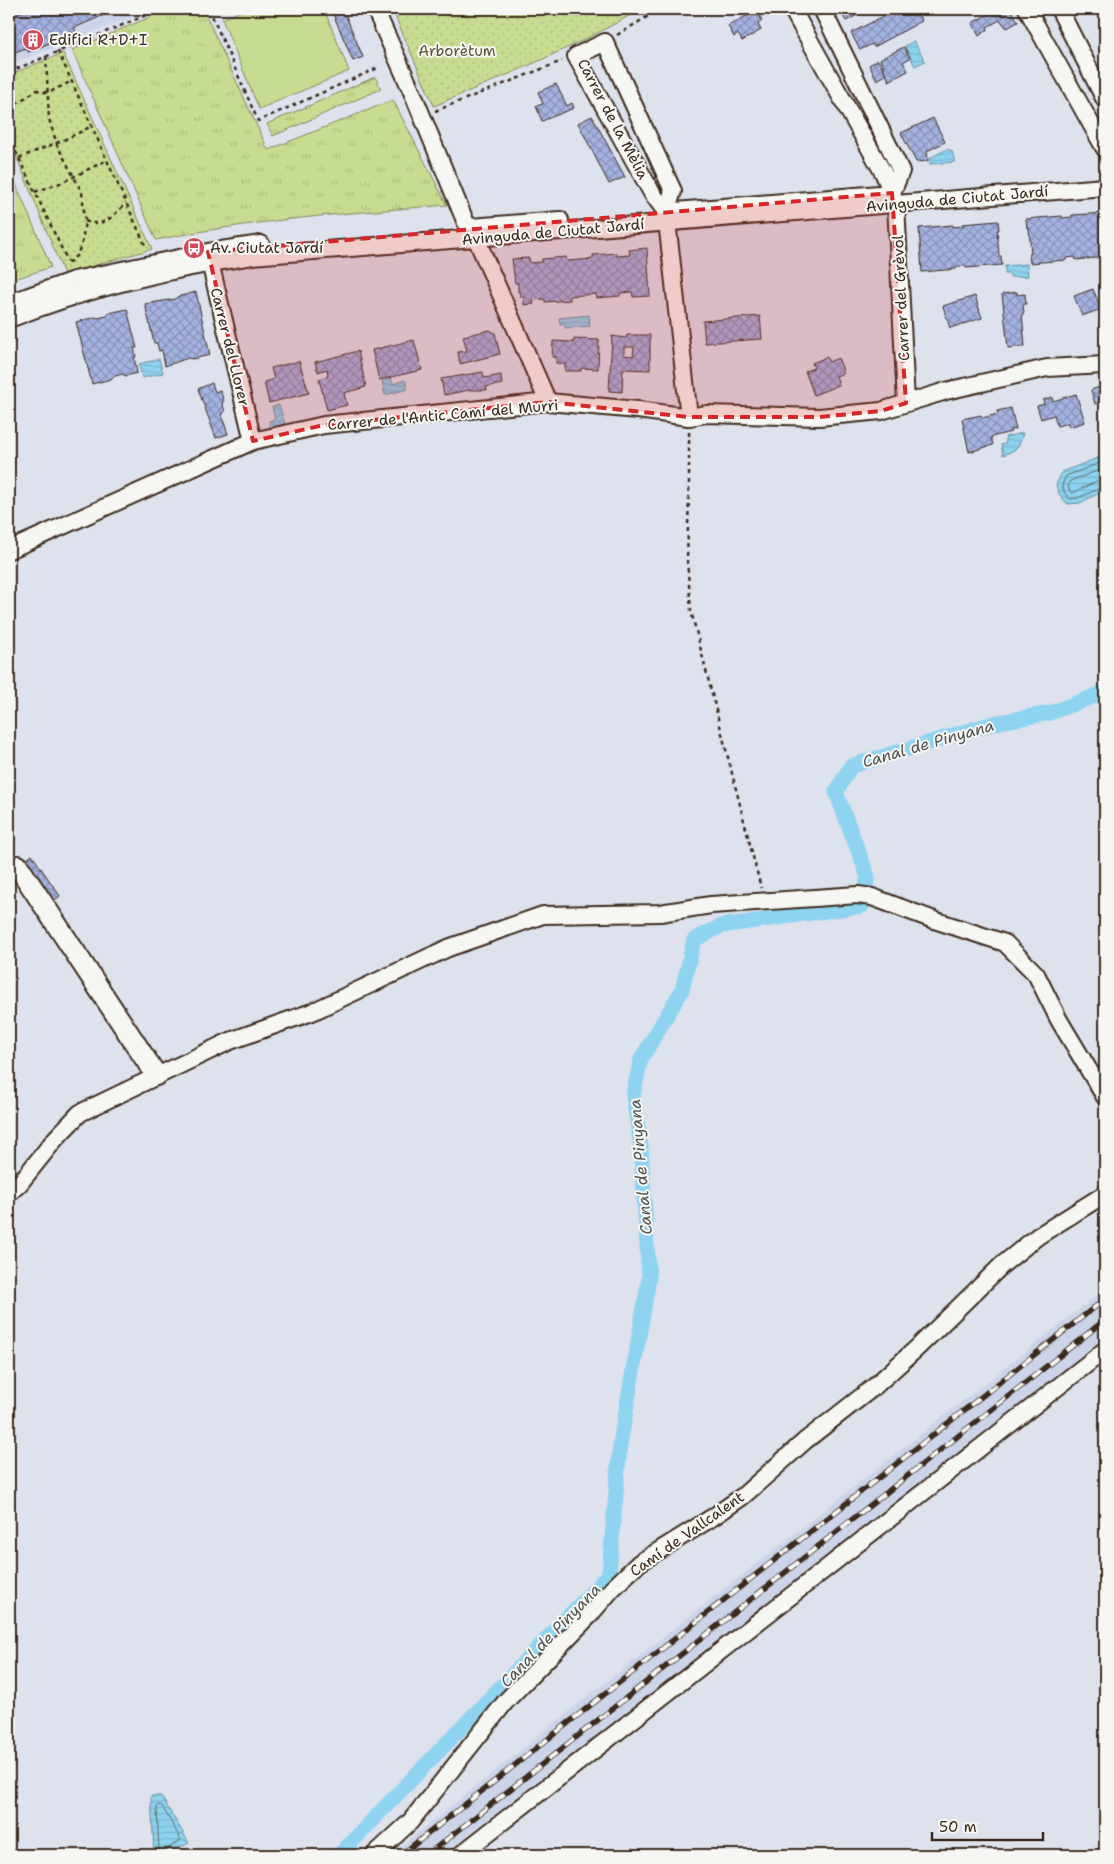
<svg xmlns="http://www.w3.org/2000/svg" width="1114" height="1864" font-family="'Shantell Sans',sans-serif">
<defs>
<pattern id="grass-tufts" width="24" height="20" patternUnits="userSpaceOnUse" patternTransform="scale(1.25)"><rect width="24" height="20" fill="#c8dc91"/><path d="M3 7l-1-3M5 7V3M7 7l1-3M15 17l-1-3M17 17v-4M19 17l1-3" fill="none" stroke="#adbd7d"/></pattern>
<pattern id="park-dots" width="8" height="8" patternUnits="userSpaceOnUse" patternTransform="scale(1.25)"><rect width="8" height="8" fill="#c8dc91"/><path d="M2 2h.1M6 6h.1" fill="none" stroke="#adbd7d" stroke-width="1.8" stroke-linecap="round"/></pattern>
<pattern id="water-rules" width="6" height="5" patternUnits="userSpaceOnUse" patternTransform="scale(1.25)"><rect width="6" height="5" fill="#8ed3f0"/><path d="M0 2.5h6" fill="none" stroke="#7bb5cd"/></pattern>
<pattern id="building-cross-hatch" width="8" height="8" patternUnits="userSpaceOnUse" patternTransform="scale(1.25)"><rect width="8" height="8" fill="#a4b2e1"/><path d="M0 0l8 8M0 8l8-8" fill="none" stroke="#8791b6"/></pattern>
</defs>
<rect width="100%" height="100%" fill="#dde2ed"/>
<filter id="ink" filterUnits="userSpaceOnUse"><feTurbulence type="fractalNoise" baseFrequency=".02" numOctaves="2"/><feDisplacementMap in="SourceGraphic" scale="10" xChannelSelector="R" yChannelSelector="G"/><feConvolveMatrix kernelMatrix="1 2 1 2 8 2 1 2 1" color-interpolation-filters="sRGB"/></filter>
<g filter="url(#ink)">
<g fill="#ccd4e9">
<polygon points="9,9 152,9 9,65"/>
<polygon points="1105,1289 1105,1337 442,1855 390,1855 572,1709"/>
</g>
<g fill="url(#grass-tufts)" stroke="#828358">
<path d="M169,9H203L268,150L393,100L447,205C349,213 252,220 156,240L72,50Z"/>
<polygon points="375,77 381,89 273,136 267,124"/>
<polygon points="9,168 51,267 9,281"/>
</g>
<g fill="url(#park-dots)" stroke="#828358">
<path d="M392,9H641C575,48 504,76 434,106Z"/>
<polygon points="63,53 152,249 64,274 9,138 9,75"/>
</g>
<polygon fill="#c8dc91" stroke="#828358" points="246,9 324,9 349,71 259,109 222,19"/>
<g fill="url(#water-rules)" stroke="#6d8f9c">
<polygon points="914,41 925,61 915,66 905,46"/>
<polygon points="947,149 952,151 955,162 930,164 930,158"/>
<polygon points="1027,264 1028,276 1010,277 1009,274 1005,274 1005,266"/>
<polygon points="589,315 590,326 565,328 565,324 560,324 559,318"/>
<polygon points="159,359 163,373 142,378 139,364"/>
<polygon points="391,378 393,384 405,380 408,389 385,395 382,381"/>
<polygon points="279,405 285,424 270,428 269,421 275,419 272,407"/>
<path d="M1023,433C1020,446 1016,451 1003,455L1001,445L1006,443L1005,437Z"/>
<path d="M1105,455V490L1080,503L1068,504C1061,499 1059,494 1056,485L1062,472Z"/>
<polygon points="151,1796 161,1796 189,1843 163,1855 154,1855"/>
</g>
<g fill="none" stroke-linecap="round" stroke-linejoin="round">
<g stroke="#5c6e72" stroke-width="1">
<polyline points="1105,461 1066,476 1062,485 1065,494 1070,499 1078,498 1105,486"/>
<polyline points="1105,468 1070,481 1068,486 1070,491 1073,493 1099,480 1105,479"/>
<polygon points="159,1805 162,1806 181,1840 161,1853 159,1850 157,1808"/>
</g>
<polyline stroke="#8ed3f0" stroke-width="15" points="339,1855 609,1574 620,1445 649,1279 641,1147 633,1095 641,1059 682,990 694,940 721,926 862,906 868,877 836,792 851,766 994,723 1050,713 1105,692"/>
</g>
<g fill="url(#building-cross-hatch)" stroke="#3b2a1e" fill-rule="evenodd">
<polygon points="28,9 118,9 74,28 76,32 28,52 26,48 12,53 14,58 9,60 9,17"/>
<polygon points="331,9 343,9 363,57 353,61"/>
<polygon points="839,9 869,9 846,21"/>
<polygon points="897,9 915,9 922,21 874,47 872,44 860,50 851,33"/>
<polygon points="1001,9 1011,9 1018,22 1007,28 1000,20 987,27 988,29 979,36 972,23 994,11 998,16 1003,13"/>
<polygon points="757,10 762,21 758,24 761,30 742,41 738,34 734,37 728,26"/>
<polygon points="904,47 910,58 903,62 908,71 889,81 880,59"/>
<polygon points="878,60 886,75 877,80 869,65"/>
<polygon points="556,84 567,106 572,103 574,108 542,121 536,106 543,104 538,92"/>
<polygon points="592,116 625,177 609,184 578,123"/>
<polygon points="933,118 945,142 927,151 928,161 916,162 901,133"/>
<polygon points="1105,213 1105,257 1076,260 1075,257 1066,258 1066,260 1030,263 1029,254 1031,254 1029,228 1027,228 1026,219 1062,216 1062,218 1072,217 1072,215"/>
<polygon points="998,221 999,230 997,230 999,256 1001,256 1002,265 966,268 966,266 956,267 956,269 922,272 919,228 953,225 953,227 963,226 962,224"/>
<polygon points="647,248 650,296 633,297 632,292 620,293 620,296 596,298 596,294 570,296 570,300 545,302 545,299 533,300 534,304 524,305 524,297 521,297 520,292 518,292 518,283 515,283 512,259 529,258 530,263 542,262 542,259 566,257 567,261 593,259 593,255 617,253 617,256 630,255 629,250"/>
<polygon points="1093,289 1101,309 1082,316 1074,296"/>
<polygon points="196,292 210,355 192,359 188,358 165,366 162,350 159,351 157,343 154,343 145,304 175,299 177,297"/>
<polygon points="1017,292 1017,295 1025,294 1026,304 1023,304 1024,313 1022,314 1025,346 1008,348 1002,294"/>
<polygon points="975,296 982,318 950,328 943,306"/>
<polygon points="127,309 137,348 134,348 136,357 134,357 137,373 126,376 122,374 113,377 111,379 92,384 76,322 95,317 98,318 107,316 109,313"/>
<polygon points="760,316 762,339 705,343 703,321"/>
<polygon points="490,330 495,333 500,354 460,364 458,352 467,351 463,336"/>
<path d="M627,335H650V370L623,369L622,392L609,391L612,336L626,338ZM624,347H634L633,356L624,355Z"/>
<polygon points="574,339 599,340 598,369 581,368 581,371 565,371 565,364 556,363 556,357 552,357 553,341 574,342"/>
<polygon points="414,340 422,370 379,380 372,350"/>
<polygon points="358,351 366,387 344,393 347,405 327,410 319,379 328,376 327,369 318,372 315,362"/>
<polygon points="827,357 829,362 838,358 844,373 836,376 839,385 814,395 805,371 814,368 812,363"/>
<polygon points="299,361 309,393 269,403 264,382 274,379 271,368"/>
<polygon points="483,372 484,378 501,375 502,384 486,387 487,390 469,390 444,395 441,379"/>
<polygon points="212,383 215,392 220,390 224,401 222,402 225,412 221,414 228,434 216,438 198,389"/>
<polygon points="1105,385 1105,401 1095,404 1091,390"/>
<polygon points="1076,394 1085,422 1069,427 1068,423 1057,426 1054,415 1041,419 1037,406 1044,404 1043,400 1052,397 1053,401"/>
<polygon points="1011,408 1016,429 1010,430 1011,432 991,437 993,445 969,452 962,419 981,415 982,418 998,414 997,411"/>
<polygon points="32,855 60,896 48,905 21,864"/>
</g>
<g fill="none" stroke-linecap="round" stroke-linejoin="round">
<g stroke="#3b2a1e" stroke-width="20">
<g id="minor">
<polyline points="375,9 413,94 468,228 476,238 548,402"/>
<polyline points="792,9 884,174 896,204 906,403"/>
<polyline points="822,9 901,171 892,193"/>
<polyline points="1027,9 1105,149"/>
<polyline points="1059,9 1105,100"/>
<polyline points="664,212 891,193"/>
<polyline points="666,212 673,191 605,42 576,56 652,193 666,212 689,417"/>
<polyline points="470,227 560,220"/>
<polyline points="208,254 253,441"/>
<polyline points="9,303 74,280 208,252 261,244"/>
<path d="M9,319C87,288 170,269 252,256L1105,187"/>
<polyline points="9,550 253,441 324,425 548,402 638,410 689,417 707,414 819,417 881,411 946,391 1047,368 1105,365"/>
<polyline points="9,1193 20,1183 56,1138 80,1113 230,1041 312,1012 448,948 543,915 660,913 711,905 858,895 872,897 934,920 1005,943 1036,974 1059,1020 1105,1097"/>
<polyline points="374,1855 410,1822 506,1701 588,1617 612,1589 639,1563 713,1517 743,1496 806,1440 875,1386 917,1348 1002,1265 1038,1236 1105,1194"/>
<polyline points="460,1855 1105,1350"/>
</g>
</g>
<g stroke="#3b2a1e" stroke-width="24">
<polyline id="tertiary" points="18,866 156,1075"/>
</g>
<g stroke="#3b2a1e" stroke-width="2.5" stroke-dasharray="4 4" stroke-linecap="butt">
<polyline points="209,9 258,121 380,67"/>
<polyline points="9,10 11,9"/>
<polyline points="617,35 660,9"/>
<polyline points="58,51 146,247"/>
<polyline points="46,56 49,119 57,145 82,192 85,221 82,243 77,255 68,263 69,266"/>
<polyline points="9,72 161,9"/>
<polyline points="9,108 37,90 48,93 72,81"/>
<polyline points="435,111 562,61"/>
<polyline points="9,137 68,262"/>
<polyline points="19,158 66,139 92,126"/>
<polyline points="35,192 63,182 107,160"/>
<path d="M85,221C105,228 113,216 126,203"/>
<polyline points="689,432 689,495 687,560 691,611 761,888"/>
</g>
<use href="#minor" stroke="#f6f6f2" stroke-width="16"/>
<use href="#tertiary" stroke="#f6f6f2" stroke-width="20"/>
<g stroke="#3b2a1e" stroke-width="5.5">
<g id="rail">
<polyline points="401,1855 1105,1299"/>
<polyline points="427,1855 1105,1320"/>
</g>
</g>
<use href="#rail" stroke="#f6f6f2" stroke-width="4" stroke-dasharray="11" stroke-linecap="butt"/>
</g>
</g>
<path fill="#d62828" fill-opacity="0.2" stroke="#d62828" stroke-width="4" stroke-dasharray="10 6" stroke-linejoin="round" d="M892,193L906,403L881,411L819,417H689L548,402L324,425L253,441L208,252Z"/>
<defs>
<g id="building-disc" transform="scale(1.125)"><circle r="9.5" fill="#d1495b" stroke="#f6f6f2"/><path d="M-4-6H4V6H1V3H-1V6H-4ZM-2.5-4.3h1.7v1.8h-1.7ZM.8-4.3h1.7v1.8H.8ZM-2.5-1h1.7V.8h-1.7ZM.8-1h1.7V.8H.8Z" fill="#fff"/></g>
<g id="bus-disc" transform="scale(1.125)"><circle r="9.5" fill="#d1495b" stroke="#f6f6f2"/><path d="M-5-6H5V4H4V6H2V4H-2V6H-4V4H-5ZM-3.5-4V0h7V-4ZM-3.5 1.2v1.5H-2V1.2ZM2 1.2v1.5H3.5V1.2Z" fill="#fff"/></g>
</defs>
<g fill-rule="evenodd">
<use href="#building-disc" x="33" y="40"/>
<use href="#bus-disc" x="194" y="248"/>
</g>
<g text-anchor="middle" stroke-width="4" stroke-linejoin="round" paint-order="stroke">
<g font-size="15" fill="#3b2a1e" stroke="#f6f6f2" text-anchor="start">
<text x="49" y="45">Edifici R+D+I</text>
<text x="210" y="253">Av. Ciutat Jardí</text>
</g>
<g font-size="15" fill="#5e563b" stroke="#f6f6f2">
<text x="457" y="56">Arborètum</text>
</g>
<g font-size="15" fill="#3b2a1e" stroke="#f6f6f2">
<text transform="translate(613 119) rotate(62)" y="5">Carrer de la Mèlia</text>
<text transform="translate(957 199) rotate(-5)" y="5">Avinguda de Ciutat Jardí</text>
<text transform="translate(553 232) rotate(-5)" y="5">Avinguda de Ciutat Jardí</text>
<text transform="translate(901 298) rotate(-93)" y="5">Carrer del Grèvol</text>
<text transform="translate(230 347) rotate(76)" y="5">Carrer del Llorer</text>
<text transform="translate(443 415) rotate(-5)" y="5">Carrer de l'Antic Camí del Murri</text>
<text transform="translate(687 1534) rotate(-35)" y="5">Camí de Vallcalent</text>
</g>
<g font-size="16" font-style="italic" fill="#505452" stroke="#f6f6f2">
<text transform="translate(928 743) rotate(-16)" y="6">Canal de Pinyana</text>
<text transform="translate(640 1167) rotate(-95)" y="6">Canal de Pinyana</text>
<text transform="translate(550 1635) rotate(-46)" y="6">Canal de Pinyana</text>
</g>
</g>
<rect width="1114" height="1864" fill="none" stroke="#f6f6f2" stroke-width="30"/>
<rect x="15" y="15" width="1084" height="1834" fill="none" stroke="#3b2a1e" stroke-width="2" filter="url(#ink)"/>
<path d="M932 1832v8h111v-8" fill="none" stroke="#3b2a1e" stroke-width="2.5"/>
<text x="939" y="1832" font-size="15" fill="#3b2a1e" stroke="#f6f6f2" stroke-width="4" paint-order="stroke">50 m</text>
</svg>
